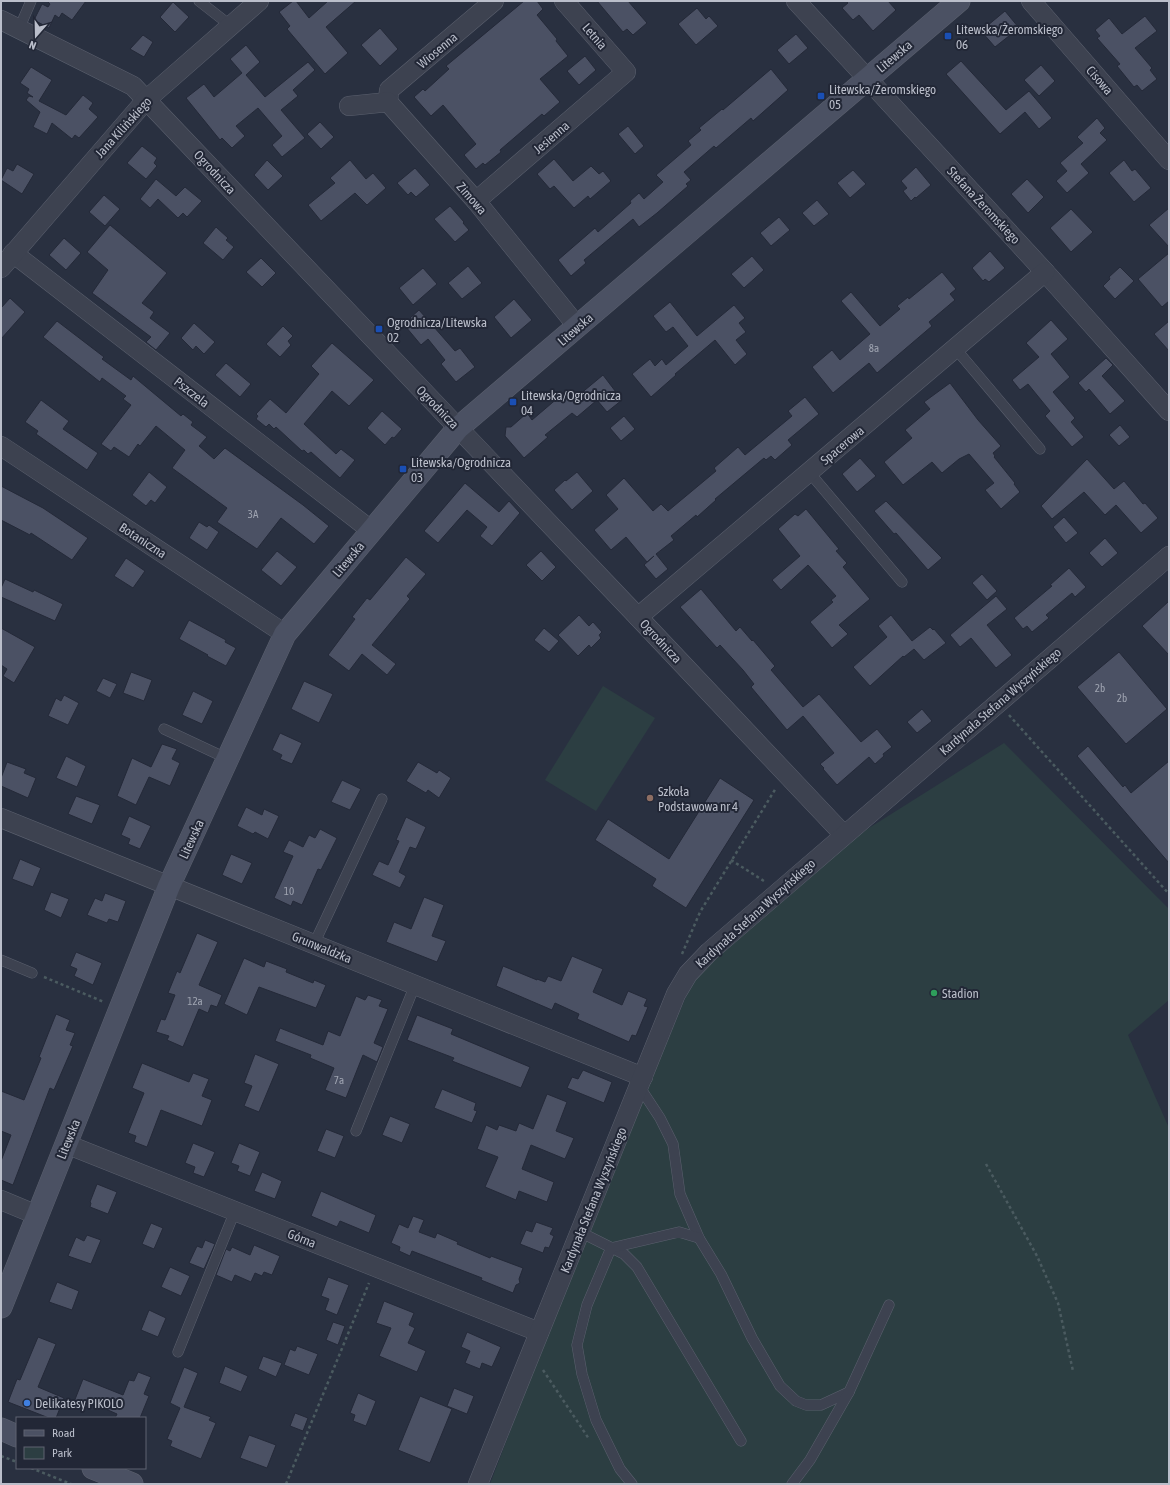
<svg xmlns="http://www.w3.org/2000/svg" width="1170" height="1485" font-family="'Asap Condensed',sans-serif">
<rect width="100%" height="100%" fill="#293040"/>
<g fill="#2c3e42">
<polygon points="603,686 655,718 596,811 545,780"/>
<polygon points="1004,743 1169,909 1169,1000 1128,1035 1169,1128 1169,1484 490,1484 546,1337 650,1081 694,978 850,840"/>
</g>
<g fill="#4b5164" stroke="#242938">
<polygon points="47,1 86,1 72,20 62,13 59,18 55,15 49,28 34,20 42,4 48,7 50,4"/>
<polygon points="293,1 296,1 309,18 328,1 356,1 326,27 348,53 325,74 287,29 290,26 279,12"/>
<polygon points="524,1 537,1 543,9 537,15 557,39 556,41 568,56 540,79 560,102 544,116 542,114 500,150 501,152 485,165 483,163 476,169 464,155 476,144 443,105 431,116 414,97 423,89 425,91 449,69 446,66"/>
<polygon points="597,1 628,1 647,23 633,35 627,29 623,32"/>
<polygon points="846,1 888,1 896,10 873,31 859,15 853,20 842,8 848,3"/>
<polygon points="173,2 189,17 175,32 160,17"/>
<polygon points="697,8 706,19 709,16 718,26 696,45 678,24"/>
<polygon points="1005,11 1019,28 995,47 981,31"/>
<polygon points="1145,16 1157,31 1135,48 1152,68 1150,70 1157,79 1142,91 1137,85 1134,87 1117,66 1120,64 1097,38 1100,36 1095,30 1109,18 1122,34"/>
<polygon points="380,28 398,49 380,66 361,45"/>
<polygon points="796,34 808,48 789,64 777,50"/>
<polygon points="143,35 153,42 144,57 130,49"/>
<polygon points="246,45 260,62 246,75 265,97 308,62 315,70 293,90 298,96 281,110 305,138 282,157 272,145 282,136 258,108 236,126 245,136 232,148 222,138 220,140 186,98 204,84 214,97 242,73 230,59"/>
<polygon points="585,56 596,70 579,85 567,71"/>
<polygon points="961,61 1006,110 1029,91 1052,118 1039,129 1025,112 1000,134 946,74"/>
<polygon points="1041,65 1055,81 1039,96 1024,80"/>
<polygon points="31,67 52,80 39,101 66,115 83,95 93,103 89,109 98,117 79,138 75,135 72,139 52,123 47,134 33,127 40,112 26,100 29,96 33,97 27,93 29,89 20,83"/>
<polygon points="771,69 788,90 753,121 751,118 716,148 714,146 684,172 691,180 686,184 688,186 657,213 639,227 633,219 584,260 586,263 571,276 558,260 595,228 598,232 631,203 630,201 639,193 644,199 663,182 656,175 691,145 688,141 701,130 699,128 722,109 723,110"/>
<polygon points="1097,118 1105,128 1100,133 1107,140 1081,164 1089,173 1067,193 1056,181 1067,171 1060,163 1083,143 1077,137"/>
<polygon points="320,122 334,137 321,149 307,134"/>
<polygon points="628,126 644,146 635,154 618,134"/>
<polygon points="142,146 157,158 154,163 157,166 146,179 127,163"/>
<polygon points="554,159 573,181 591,166 599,174 603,171 611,181 590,199 588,196 574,208 554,186 550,189 537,174"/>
<polygon points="267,160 283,176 268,190 254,175"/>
<polygon points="350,160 366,179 373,173 386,188 367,205 355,193 321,221 308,205 335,183 330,178"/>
<polygon points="1124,160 1132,171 1135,169 1151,188 1134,202 1109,173"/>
<polygon points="17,164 34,174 22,194 1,180 7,168 13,171"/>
<polygon points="916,167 931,185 916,198 915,197 911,201 903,191 907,188 901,181"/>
<polygon points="415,168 430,185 416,197 411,192 408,195 397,183"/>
<polygon points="853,170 866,184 850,198 837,183"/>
<polygon points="156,179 176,196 185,187 202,201 187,217 183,213 178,218 158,199 150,208 140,199"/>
<polygon points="1027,179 1044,197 1028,213 1011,194"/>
<polygon points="104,195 120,209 105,226 89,212"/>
<polygon points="817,200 829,214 814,226 802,213"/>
<polygon points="450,206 464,222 463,223 469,230 455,242 434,219"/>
<polygon points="1169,208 1169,247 1149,225"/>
<polygon points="1071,209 1093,232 1071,252 1050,228"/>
<polygon points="779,217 790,230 771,246 760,233"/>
<polygon points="110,225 167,273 142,303 154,312 150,318 170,333 156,350 146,342 151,337 92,293 108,270 87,252"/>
<polygon points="216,227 228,238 226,240 234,247 223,260 203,243"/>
<polygon points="64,238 81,253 66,270 49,255"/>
<polygon points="990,251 1005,268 989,282 985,279 983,281 972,268"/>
<polygon points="1169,253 1169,301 1162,307 1138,279"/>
<polygon points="752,256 764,270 744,288 731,274"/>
<polygon points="261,258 276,273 262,287 246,272"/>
<polygon points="468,266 482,283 462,299 448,283"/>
<polygon points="1120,267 1134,281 1115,299 1103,286 1110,279 1109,277"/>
<polygon points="423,268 437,284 413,305 399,288"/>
<polygon points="942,272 956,289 950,294 955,300 929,322 932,326 877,373 869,363 833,393 812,367 832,350 840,360 870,334 841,301 851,292 880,326 900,309 897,306 908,297 909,299"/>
<polygon points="10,298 25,312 1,339 1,308"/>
<polygon points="514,299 532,320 511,338 494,317"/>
<polygon points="670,302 697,336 734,305 745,318 739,323 746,332 736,340 747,354 735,365 715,340 675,374 676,375 651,397 632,374 650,359 655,366 662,359 666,365 688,346 673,327 666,332 653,316"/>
<polygon points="419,310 455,351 460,348 475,367 456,382 441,364 445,360 428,339 421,345 406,327 413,322 410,318"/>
<polygon points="1051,320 1068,339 1051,354 1070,377 1053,392 1075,418 1071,422 1084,437 1072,447 1045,416 1050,411 1028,384 1020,390 1012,380 1039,357 1026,343"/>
<polygon points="57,321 104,357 102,359 131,380 133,376 181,416 183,414 193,422 191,425 207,437 199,446 214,459 225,448 303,505 329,526 314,544 281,518 257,549 217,522 227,508 172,468 185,450 156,426 140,446 138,444 129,457 114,447 111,451 101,444 131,405 123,399 126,396 102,378 100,382 43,337"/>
<polygon points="1169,321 1169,351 1154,334"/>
<polygon points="194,323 215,342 204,354 196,346 193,350 181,338"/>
<polygon points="283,326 293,336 288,341 291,345 280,357 266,344"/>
<polygon points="332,343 374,380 349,406 332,391 304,424 336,454 341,449 355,460 340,478 311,452 308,454 304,450 302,451 276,427 274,429 269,424 266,427 256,419 258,416 256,414 270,399 286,413 319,374 311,366"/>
<polygon points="1106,358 1113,365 1102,376 1125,401 1110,414 1089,389 1086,392 1078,383"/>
<polygon points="226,363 251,384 240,397 215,375"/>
<polygon points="603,375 622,400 607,412 597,400 577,417 572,413 545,435 548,437 524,458 505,436 506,427 511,427 527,413 532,420 566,391 573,400"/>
<polygon points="950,383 978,420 1001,446 993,453 995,456 994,457 1015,483 1014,484 1020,492 1001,509 985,490 994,483 969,454 959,459 942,473 932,462 903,485 884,462 912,438 905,430 930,409 924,402"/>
<polygon points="805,397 819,414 788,440 792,445 775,460 771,456 766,460 764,458 715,499 716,500 697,517 696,515 671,536 674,540 656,554 668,569 656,579 644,565 654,556 647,562 626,537 611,550 594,530 618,509 606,495 624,478 653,511 661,504 668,511 716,471 714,468 738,447 745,455 792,416 788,411"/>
<polygon points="41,400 69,421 63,429 98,453 87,470 36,434 38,431 25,422"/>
<polygon points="382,411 402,429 394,438 392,437 385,445 367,428"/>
<polygon points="624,416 635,429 621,441 610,428"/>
<polygon points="1120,425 1130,437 1119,446 1109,435"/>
<polygon points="860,458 876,476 857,492 842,474"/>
<polygon points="1087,459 1114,489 1124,481 1143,504 1145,503 1158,518 1141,533 1116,505 1105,515 1084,492 1052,519 1041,506"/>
<polygon points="149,472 167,487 155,503 151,500 146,506 132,495"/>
<polygon points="577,472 593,491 572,510 554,490 565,480 566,481"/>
<polygon points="465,483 499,512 509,501 520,513 492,546 480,536 487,527 467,510 438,543 424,531"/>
<polygon points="1,486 43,508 88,538 72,560 31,533 30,535 1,520"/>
<polygon points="886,501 942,558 928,570 896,533 894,534 874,511"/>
<polygon points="806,509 839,549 836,551 847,563 843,567 870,599 839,625 848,634 832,648 810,622 833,602 831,600 836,596 808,565 781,590 772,580 800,556 778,529 795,514 798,516"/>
<polygon points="1064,517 1078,533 1066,543 1053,527"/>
<polygon points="199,522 207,527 209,525 219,532 207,550 189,538"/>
<polygon points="1105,538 1118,553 1102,567 1089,553"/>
<polygon points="277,551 297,567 281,586 261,570"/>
<polygon points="541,551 556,567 542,581 526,565"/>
<polygon points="406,557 426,574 407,596 410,599 372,645 396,664 387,675 362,654 349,671 328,655 355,619 352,617 367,598 370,600"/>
<polygon points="126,558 145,571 133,588 114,576"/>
<polygon points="1069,568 1086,587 1075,597 1072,593 1046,615 1049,618 1032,632 1027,626 1023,629 1014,618 1052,586 1050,585"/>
<polygon points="982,574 997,591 987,600 972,583"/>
<polygon points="5,579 33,592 34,590 63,604 55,621 1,597 1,588"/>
<polygon points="701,589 736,631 740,627 752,641 753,640 775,666 771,670 803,707 819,694 861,742 877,729 892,747 883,754 884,756 875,764 869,757 837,785 823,769 824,768 820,764 834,753 803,716 787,730 751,687 754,684 743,670 720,645 717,648 680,607"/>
<polygon points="996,596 1007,609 987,625 1012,655 996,668 971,638 960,647 950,635"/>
<polygon points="1169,601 1169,655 1142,626"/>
<polygon points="579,615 589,626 593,622 602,632 599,635 601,638 591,648 589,645 578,656 558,635"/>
<polygon points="891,615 912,641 930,627 933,630 934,629 946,643 924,660 914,649 904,657 903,656 870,686 853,667 887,637 878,626"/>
<polygon points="189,620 226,640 225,642 236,648 226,666 207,656 208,655 179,639"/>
<polygon points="1,628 35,647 14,683 3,676 7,669 1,665"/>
<polygon points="544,628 559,641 549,652 534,640"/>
<polygon points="1119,652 1167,709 1126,744 1077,687"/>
<polygon points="131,672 152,680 144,701 123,693"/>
<polygon points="103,678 117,684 110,698 96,691"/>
<polygon points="304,681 333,694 319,723 291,709"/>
<polygon points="193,691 213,701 202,724 182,715"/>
<polygon points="64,695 79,703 68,725 48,716 56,698 61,701"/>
<polygon points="922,709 932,721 917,733 907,722"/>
<polygon points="280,733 302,743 292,764 280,759 282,755 272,750"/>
<polygon points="162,744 177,749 172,759 180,763 170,786 149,777 136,805 117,796 132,758 151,767"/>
<polygon points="1088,746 1123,787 1125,785 1131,793 1169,761 1169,863 1077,756"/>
<polygon points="66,756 86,766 77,787 56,778"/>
<polygon points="7,762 26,769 24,773 36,778 28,798 1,786 1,778"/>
<polygon points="418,762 437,773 439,770 451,778 439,798 428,790 426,793 406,781"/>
<polygon points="720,778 754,800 686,908 652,886 656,879 595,840 608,819 669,859"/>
<polygon points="342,780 361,789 350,810 331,802"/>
<polygon points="76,796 100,805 92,824 68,814"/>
<polygon points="246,807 262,815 264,809 279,816 268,839 255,832 253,834 237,826"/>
<polygon points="129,816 151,826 140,849 128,844 130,839 121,835"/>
<polygon points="406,817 426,827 416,849 410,847 399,872 406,876 400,888 372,875 379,861 388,865 399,841 396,840"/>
<polygon points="320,829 337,838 321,870 318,869 302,905 293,901 291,906 274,898 293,856 283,852 289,840 303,847 309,835 315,838"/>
<polygon points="231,854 252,863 242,884 222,875"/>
<polygon points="20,859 41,868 33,887 12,879"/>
<polygon points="51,892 69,899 61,918 44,910"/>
<polygon points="105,893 126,901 118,922 109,919 107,923 87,915 95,898 102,901"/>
<polygon points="424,897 444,905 432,936 446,941 437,962 386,942 394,922 411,929"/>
<polygon points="197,933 218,942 199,985 222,995 217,1007 211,1005 208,1013 199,1009 183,1047 167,1040 169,1036 156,1032 161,1019 165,1020 175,995 168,993 177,971 180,973"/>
<polygon points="76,952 102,963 93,985 74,976 77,969 70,966"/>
<polygon points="572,956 603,969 593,992 622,1005 628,991 647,999 644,1006 648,1007 636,1036 632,1035 629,1042 577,1019 579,1014 555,1003 552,1010 496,986 503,966 537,980 537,979 545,982 548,976 561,981"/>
<polygon points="244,958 264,967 266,961 287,969 286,972 313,983 314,980 326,985 316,1008 259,987 247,1015 224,1004"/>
<polygon points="368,995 382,1000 379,1006 388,1009 374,1043 383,1047 377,1062 363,1055 346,1098 325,1090 334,1068 310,1058 311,1055 275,1041 280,1028 323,1045 328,1031 340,1036 356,996 365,1000"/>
<polygon points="56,1014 70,1020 66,1030 75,1033 70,1045 73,1046 54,1090 50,1088 13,1185 1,1180 1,1161 11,1135 1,1131 1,1091 24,1100 41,1058 39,1057"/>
<polygon points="417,1015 453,1029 451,1034 530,1067 521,1088 452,1061 454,1058 407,1040"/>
<polygon points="255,1054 279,1064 259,1112 244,1106 252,1086 244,1083"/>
<polygon points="142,1063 189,1082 193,1073 209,1079 202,1096 212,1100 202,1126 161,1110 147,1147 134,1142 136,1136 128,1133 144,1093 132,1088"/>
<polygon points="583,1070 612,1082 604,1103 567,1088 572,1077 578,1079"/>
<polygon points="442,1089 476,1103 474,1110 477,1111 472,1123 434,1108"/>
<polygon points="547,1094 567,1102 556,1131 574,1138 565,1159 531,1145 522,1169 554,1182 547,1202 519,1191 516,1200 485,1187 498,1157 477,1149 486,1125 497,1130 499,1125 516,1131 519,1123 533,1129"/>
<polygon points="390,1116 410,1124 402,1143 382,1135"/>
<polygon points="326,1129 344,1136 335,1158 317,1151"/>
<polygon points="193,1143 215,1152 204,1177 193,1173 195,1167 185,1163"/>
<polygon points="239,1143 260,1152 250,1176 237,1171 239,1166 231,1163"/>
<polygon points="262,1172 282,1181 275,1199 254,1191"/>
<polygon points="97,1184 117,1192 108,1214 90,1207 91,1203 90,1202"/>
<polygon points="321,1191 376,1215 369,1233 340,1221 337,1227 311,1216"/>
<polygon points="413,1216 424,1220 419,1232 435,1238 437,1233 458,1242 457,1244 490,1258 491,1256 523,1268 519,1279 520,1283 516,1285 513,1293 481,1280 482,1278 412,1251 410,1256 399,1251 400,1247 391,1243 399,1224 408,1228"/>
<polygon points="536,1222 553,1228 550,1234 554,1236 549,1248 545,1247 543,1253 520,1244 526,1230 532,1232"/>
<polygon points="151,1223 163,1228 154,1249 142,1244"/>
<polygon points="87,1235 101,1240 91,1264 68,1256 76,1237 84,1241"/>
<polygon points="205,1240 215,1244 204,1269 189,1263 197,1246 202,1248"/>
<polygon points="254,1245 280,1256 272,1275 264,1272 262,1276 255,1273 251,1282 235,1275 232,1282 216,1275 226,1249 230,1251 232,1247 250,1255"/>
<polygon points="170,1267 190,1276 181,1296 161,1287"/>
<polygon points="328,1277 349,1285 337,1315 325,1310 329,1299 321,1296"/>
<polygon points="57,1282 79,1291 72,1310 49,1302"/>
<polygon points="384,1301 414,1313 409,1325 415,1328 408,1343 426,1351 417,1372 379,1356 391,1328 376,1323"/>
<polygon points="149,1310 166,1318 158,1337 141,1330"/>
<polygon points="333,1322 345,1326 338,1345 326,1340"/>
<polygon points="467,1332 501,1347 492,1367 482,1363 480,1369 465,1363 470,1351 461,1347"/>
<polygon points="38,1337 56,1344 38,1387 64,1398 56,1418 49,1418 8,1402 17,1379 20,1380"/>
<polygon points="297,1346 318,1354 309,1375 284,1365 290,1349 295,1351"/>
<polygon points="263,1356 282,1363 276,1377 258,1369"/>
<polygon points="225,1366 248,1376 241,1392 219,1383"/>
<polygon points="184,1367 198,1373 184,1407 211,1417 209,1420 216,1423 201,1459 170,1446 172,1441 167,1439 180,1408 170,1403"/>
<polygon points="138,1372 151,1377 144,1394 149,1396 140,1418 115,1418 117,1414 92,1403 90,1408 74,1402 83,1379 123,1395 129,1380 134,1381"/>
<polygon points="454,1388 474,1396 467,1414 447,1406"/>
<polygon points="358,1393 376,1401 366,1426 353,1421 355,1415 350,1413"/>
<polygon points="420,1396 452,1409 430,1463 398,1450"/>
<polygon points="295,1413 308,1418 303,1431 290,1426"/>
<polygon points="249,1435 276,1445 267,1468 240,1458"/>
</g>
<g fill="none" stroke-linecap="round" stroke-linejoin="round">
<g stroke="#5b606e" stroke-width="11">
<g id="lane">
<polyline points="199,1 231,26"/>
<polyline points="19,29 31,1"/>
<polyline points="955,348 1040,449"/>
<polyline points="809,472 902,582"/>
<polyline points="164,729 228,759"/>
<polyline points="314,944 382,799"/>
<polyline points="1,960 32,973"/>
<polyline points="639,1086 660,1118 673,1144 680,1194 699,1238"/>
<polyline points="356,1131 415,985"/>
<polyline points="580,1232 624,1254 637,1267 741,1441"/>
<polyline points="178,1352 235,1211"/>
<polyline points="632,1484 620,1469 596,1420 582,1374 577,1345 587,1305 611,1248 679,1232 699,1238 721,1274 752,1338 780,1386 796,1401 806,1405 821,1405 849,1392"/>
<polyline points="792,1484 810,1460 849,1392 889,1305"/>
</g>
</g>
<g stroke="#5b606e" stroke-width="20">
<g id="street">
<polyline points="796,1 1045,272 1169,411"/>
<polyline points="1031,1 1169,160"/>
<polyline points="1,20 133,86 638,617 844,835"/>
<polyline points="388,102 389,90 494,1"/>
<polyline points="349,106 388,102 476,201 577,326"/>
<polyline points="476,201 626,72 564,1"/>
<polyline points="13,253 372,531"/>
<polyline points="1,268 146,100 259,1"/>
<polyline points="1,446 285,634"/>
<polyline points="638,617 1045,272"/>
<polyline points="1,818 643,1077"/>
<polyline points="66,1144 539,1332"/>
<polyline points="1,1200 37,1215"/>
<polyline points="478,1484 676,994 688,974 709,952 1169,556"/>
</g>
</g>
<g stroke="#5b606e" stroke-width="23">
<g id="secondary">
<polyline points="1,1307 169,886 285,634 458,428 959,1"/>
<polyline points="1,1429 17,1436"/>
<polyline points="93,1468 132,1484"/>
</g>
</g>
<g stroke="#4b5b60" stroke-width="2.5" stroke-dasharray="3 3" stroke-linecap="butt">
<polyline points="1009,715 1169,894"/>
<polyline points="731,860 764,881"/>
<polyline points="682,954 700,912 776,788"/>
<polyline points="44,977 104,1002"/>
<polyline points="986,1164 1037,1256 1058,1303 1073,1371"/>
<polyline points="543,1370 589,1439"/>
<polyline points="1,1456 17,1462"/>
<polyline points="31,1468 71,1484"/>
<polyline points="286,1484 369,1283"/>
</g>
<use href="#lane" stroke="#3d4250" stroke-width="10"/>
<use href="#street" stroke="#3d4250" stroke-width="19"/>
<use href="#secondary" stroke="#4b5163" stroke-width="22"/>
</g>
<g fill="#1a4fb4" stroke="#222736" stroke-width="1.5">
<rect x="944" y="32" width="8" height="8" rx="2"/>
<rect x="817" y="92" width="8" height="8" rx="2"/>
<rect x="375" y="325" width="8" height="8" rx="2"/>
<rect x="509" y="398" width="8" height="8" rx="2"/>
<rect x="399" y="465" width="8" height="8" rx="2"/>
</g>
<circle fill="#8d6e63" stroke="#222736" stroke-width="1.5" cx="650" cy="798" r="4"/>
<circle fill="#2e9e5b" stroke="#222736" stroke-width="1.5" cx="934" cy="993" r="4"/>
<circle fill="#3f7fe0" stroke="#222736" stroke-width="1.5" cx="27" cy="1403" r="4"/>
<g text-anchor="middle" stroke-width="4" stroke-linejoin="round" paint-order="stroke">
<g font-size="11" fill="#9ea3b0">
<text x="874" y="352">8a</text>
<text x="253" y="518">3A</text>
<text x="1100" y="692">2b</text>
<text x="1122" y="702">2b</text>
<text x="289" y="895">10</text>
<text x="195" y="1005">12a</text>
<text x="339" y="1084">7a</text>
</g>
<g font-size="13" fill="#babeca" stroke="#222736" text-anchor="start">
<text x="956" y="34">Litewska/Żeromskiego<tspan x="956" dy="15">06</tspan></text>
<text x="829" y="94">Litewska/Żeromskiego<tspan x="829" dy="15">05</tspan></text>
<text x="387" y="327">Ogrodnicza/Litewska<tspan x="387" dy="15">02</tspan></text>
<text x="521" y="400">Litewska/Ogrodnicza<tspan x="521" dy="15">04</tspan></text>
<text x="411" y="467">Litewska/Ogrodnicza<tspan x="411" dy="15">03</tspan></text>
<text x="658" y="796">Szkoła<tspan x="658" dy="15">Podstawowa nr 4</tspan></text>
<text x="942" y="998">Stadion</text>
<text x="35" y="1408">Delikatesy PIKOLO</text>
</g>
<g font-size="13" fill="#babeca" stroke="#222736">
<text transform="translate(595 36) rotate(49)" y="5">Letnia</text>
<text transform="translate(437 50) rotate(-40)" y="5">Wiosenna</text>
<text transform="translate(894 56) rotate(-40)" y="5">Litewska</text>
<text transform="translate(1100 80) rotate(49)" y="5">Cisowa</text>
<text transform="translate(123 127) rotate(-48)" y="5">Jana Kilińskiego</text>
<text transform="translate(551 137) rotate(-41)" y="5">Jesienna</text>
<text transform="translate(215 172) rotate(47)" y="5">Ogrodnicza</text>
<text transform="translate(472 198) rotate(49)" y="5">Zimowa</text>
<text transform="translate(984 205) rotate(47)" y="5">Stefana Żeromskiego</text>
<text transform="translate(575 329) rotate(-41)" y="5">Litewska</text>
<text transform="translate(192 392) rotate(38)" y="5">Pszczela</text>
<text transform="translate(438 407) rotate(46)" y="5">Ogrodnicza</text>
<text transform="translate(842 445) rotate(-40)" y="5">Spacerowa</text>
<text transform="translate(143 540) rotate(33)" y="5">Botaniczna</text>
<text transform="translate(348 559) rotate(-50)" y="5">Litewska</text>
<text transform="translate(661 641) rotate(47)" y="5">Ogrodnicza</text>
<text transform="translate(1000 701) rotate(-41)" y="5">Kardynała Stefana Wyszyńskiego</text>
<text transform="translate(191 839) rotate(-65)" y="5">Litewska</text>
<text transform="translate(755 913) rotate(-42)" y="5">Kardynała Stefana Wyszyńskiego</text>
<text transform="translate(322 947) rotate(22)" y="5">Grunwaldzka</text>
<text transform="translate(68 1139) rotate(-68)" y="5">Litewska</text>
<text transform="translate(593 1200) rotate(-68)" y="5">Kardynała Stefana Wyszyńskiego</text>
<text transform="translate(302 1238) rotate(22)" y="5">Górna</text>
</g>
</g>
<rect width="1170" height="1485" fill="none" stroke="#babeca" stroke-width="4"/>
<rect x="16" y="1417" width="130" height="52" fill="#222736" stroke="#5f6371"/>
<rect x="24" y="1430" width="20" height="6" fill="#4b5163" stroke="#5f6371"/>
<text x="52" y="1437" font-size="12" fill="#babeca">Road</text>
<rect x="24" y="1447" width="20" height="12" fill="#2c3e42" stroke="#5f6371"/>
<text x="52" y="1457" font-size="12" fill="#babeca">Park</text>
<g transform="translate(36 36) rotate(200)" stroke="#222736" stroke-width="3" paint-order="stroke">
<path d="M0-3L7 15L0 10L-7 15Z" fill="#babeca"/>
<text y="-6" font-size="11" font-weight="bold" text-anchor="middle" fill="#babeca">N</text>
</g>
</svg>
